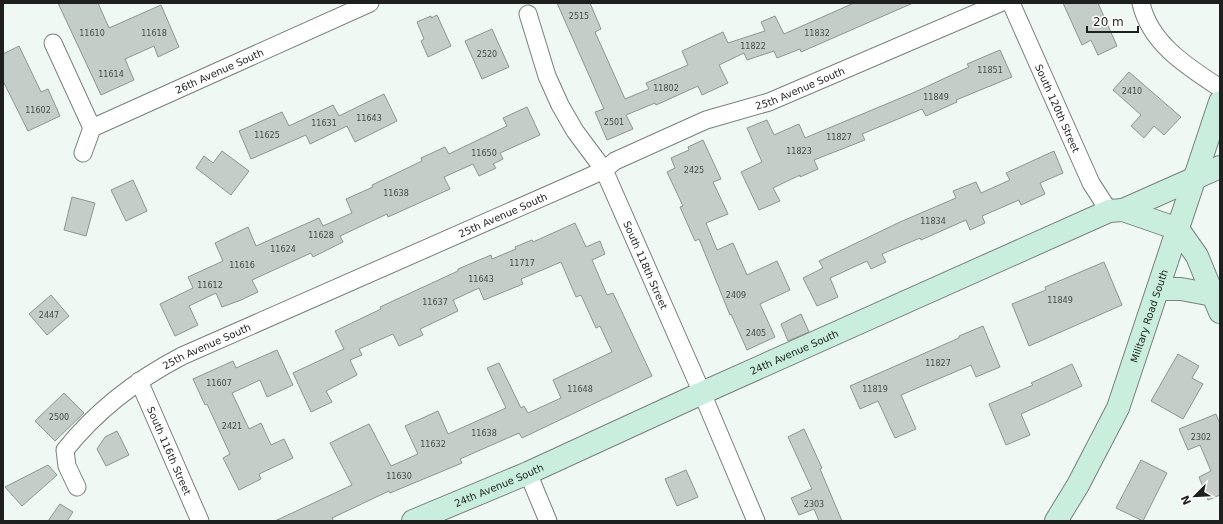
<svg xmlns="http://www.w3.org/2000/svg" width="1223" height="524" font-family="'DejaVu Sans',sans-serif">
<rect width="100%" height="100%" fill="#f0f8f3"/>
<g fill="#c5cdc8" stroke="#8e9691">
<polygon points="58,3 98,3 109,28 161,5 179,47 158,57 154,46 125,59 134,80 101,95"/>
<polygon points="557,3 590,3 601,29 595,32 625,99 649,89 646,83 688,65 682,51 723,32 728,43 765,31 761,22 775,16 784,34 854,3 913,3 801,52 800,49 777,58 774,51 747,60 744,53 719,65 728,83 702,95 698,86 656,105 655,103 626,115 633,129 607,140 595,112 604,109"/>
<polygon points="1063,3 1098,3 1117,46 1098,55 1091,40 1082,45"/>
<polygon points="437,15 451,46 428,57 421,41 424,39 417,22 431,16 431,18"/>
<polygon points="492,29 509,67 482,79 465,41"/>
<polygon points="19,46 41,92 48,89 60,116 28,131 3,81 3,54"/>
<polygon points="1000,50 1012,77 956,100 957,102 926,116 922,109 862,134 865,140 814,160 818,169 800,177 800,175 773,188 780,201 759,210 741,172 762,162 747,128 767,120 774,135 799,124 805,138 915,92 969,67 967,64"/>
<polygon points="1129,72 1181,117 1164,135 1154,126 1144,138 1131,126 1141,115 1113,90"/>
<polygon points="384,94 397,121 355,142 347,126 310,144 306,135 251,159 239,131 282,112 289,126 333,105 339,116"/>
<polygon points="527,107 540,135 500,153 503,159 493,164 496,168 479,176 473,164 444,177 450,189 388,217 387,214 340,236 343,242 313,257 311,253 252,280 258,292 241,300 222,307 216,293 189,306 198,325 175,336 160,304 193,288 188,277 223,261 215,243 248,227 256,246 319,218 323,226 352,213 346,199 373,187 372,185 422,161 421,158 445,147 449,154 507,126 503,118"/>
<polygon points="703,140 721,179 713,182 728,214 706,223 717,250 733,243 747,275 777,261 790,290 760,304 775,337 747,350 731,314 730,315 699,239 695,241 680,207 683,206 667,172 675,168 671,158 689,150 688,147"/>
<polygon points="222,151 249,171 231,195 196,168 204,156 213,163"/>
<polygon points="1054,151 1063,173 1040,183 1045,194 1021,205 1019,200 982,216 985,223 970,230 966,220 921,240 920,238 882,254 886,262 871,269 867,261 830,278 838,297 817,306 803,278 823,268 819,261 900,222 956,198 953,191 976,182 981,193 1010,180 1006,173"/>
<polygon points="133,180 147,211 126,221 111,190"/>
<polygon points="72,197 95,203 86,236 64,230"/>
<polygon points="575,223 586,247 600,241 605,254 592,260 607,295 613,293 652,376 522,438 519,433 460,459 462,463 390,493 389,491 332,518 334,521 275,521 352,485 330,443 348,434 369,424 391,466 418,454 405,426 438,411 448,434 506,408 487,368 499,363 521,408 524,406 528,413 561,398 553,380 612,352 600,326 596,328 581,295 576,297 561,262 521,279 523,284 484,300 479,288 453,300 458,311 420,329 423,335 399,346 393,334 359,349 362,355 350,360 357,375 326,391 332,402 311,412 293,373 344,349 335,331 381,309 380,307 458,271 458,269 491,255 492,259 516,249 515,247 532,240 533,242"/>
<polygon points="1104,262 1122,305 1029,346 1012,304 1046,290 1045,287"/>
<polygon points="51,295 69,316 47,335 29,314"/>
<polygon points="801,314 809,332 788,341 781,324"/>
<polygon points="983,326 1000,367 976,377 971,365 901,395 916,429 895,438 878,401 860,409 850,386 959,338 959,336"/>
<polygon points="277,350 293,385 267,397 260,380 232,393 249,429 261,423 271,445 284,439 293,458 259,474 261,479 239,490 223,458 230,454 207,404 205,405 193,379 233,361 236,368"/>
<polygon points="1178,354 1199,366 1192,378 1203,384 1183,419 1151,401"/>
<polygon points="1072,364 1082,386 1021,414 1030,435 1006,445 989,404 1033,385 1031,383"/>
<polygon points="64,393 84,413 55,441 35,421"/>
<polygon points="1216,414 1220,424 1220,495 1208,500 1199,477 1211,471 1200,445 1188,450 1179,429"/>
<polygon points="804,429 822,468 820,469 842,521 819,521 814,509 799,515 791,498 812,489 788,437"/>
<polygon points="117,431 129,455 106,466 97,449 105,437"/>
<polygon points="1141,460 1167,473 1143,521 1116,508"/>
<polygon points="48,465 57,475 22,506 5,487"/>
<polygon points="686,470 698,497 677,506 665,479"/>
<polygon points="60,504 73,512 67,521 48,521"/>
</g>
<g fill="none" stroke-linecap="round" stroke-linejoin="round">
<g stroke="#79807c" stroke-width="19">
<g id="street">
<path id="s1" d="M1011,3L1091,183L1109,211"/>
<path d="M1141,3C1150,44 1188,67 1220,88"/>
<path id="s2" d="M528,14L547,76L560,105L575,131L604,170L702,393L756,521"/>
<polyline points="53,43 92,128"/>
<path id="s3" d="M83,153L92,128L370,3"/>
<path id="s4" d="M139,381L200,521"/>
<polyline points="528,473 548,521"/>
<path id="s5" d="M77,487L67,466L65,450C97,410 136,380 182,356L584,179L604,170L615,161L706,120L769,102L1000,3"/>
</g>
</g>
<g stroke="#79807c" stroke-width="24">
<g id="secondary">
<polyline points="1123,210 1220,167"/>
<polyline points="1178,229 1197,256 1220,312"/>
<polyline points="1158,289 1181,289 1213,295"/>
<path id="s6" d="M413,521L528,473L702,393L1109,211L1123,210L1178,229"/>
<path id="s7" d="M1056,521L1078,485L1118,408L1220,102"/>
</g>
</g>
<use href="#street" stroke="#fff" stroke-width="17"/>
<use href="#secondary" stroke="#c9eedd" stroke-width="22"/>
</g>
<g text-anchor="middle" stroke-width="3" stroke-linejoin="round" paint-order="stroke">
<g font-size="8" fill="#474b48">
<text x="579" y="19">2515</text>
<text x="92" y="36">11610</text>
<text x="154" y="36">11618</text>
<text x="817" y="36">11832</text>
<text x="753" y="49">11822</text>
<text x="487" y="57">2520</text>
<text x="990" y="73">11851</text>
<text x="111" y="77">11614</text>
<text x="666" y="91">11802</text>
<text x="1132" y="94">2410</text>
<text x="936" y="100">11849</text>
<text x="38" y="113">11602</text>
<text x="369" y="121">11643</text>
<text x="614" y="125">2501</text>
<text x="324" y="126">11631</text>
<text x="267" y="138">11625</text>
<text x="839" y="140">11827</text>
<text x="799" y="154">11823</text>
<text x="484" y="156">11650</text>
<text x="694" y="173">2425</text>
<text x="396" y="196">11638</text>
<text x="933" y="224">11834</text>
<text x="321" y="238">11628</text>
<text x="283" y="252">11624</text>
<text x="522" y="266">11717</text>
<text x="242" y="268">11616</text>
<text x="481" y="282">11643</text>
<text x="210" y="288">11612</text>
<text x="736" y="298">2409</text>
<text x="1060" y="303">11849</text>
<text x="435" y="305">11637</text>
<text x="49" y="318">2447</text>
<text x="756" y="336">2405</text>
<text x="938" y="366">11827</text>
<text x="219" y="386">11607</text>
<text x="580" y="392">11648</text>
<text x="875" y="392">11819</text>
<text x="59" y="420">2500</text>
<text x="232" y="429">2421</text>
<text x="484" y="436">11638</text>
<text x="1201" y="440">2302</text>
<text x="433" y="447">11632</text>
<text x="399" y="479">11630</text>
<text x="814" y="507">2303</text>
</g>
<g font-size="10" fill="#1d201e" stroke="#fff">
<text dy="4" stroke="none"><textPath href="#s3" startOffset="166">26th Avenue South</textPath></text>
<text dy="4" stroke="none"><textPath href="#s5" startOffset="865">25th Avenue South</textPath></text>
<text dy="4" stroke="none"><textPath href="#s1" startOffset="115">South 120th Street</textPath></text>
<text dy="4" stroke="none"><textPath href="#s5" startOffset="541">25th Avenue South</textPath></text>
<text dy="4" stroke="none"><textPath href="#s2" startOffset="279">South 118th Street</textPath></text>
<text dy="4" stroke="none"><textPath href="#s7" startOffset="226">Military Road South</textPath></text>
<text dy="4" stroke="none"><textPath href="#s5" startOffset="217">25th Avenue South</textPath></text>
<text dy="4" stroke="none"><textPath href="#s6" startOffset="417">24th Avenue South</textPath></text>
<text dy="4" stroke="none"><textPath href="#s4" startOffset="76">South 116th Street</textPath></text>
<text dy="4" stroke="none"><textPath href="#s6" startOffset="93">24th Avenue South</textPath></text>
</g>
</g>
<rect width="1223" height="524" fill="none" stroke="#1d201e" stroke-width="8"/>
<g transform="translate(1195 496) rotate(246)" stroke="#ffffff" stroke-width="3" paint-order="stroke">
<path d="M0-3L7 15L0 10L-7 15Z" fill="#1d201e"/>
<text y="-6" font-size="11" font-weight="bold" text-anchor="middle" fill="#1d201e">N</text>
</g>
<path d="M1087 26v6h51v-6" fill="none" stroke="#1d201e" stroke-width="2"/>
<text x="1093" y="26" font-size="12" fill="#1d201e" stroke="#ffffff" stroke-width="3" paint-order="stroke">20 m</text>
</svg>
